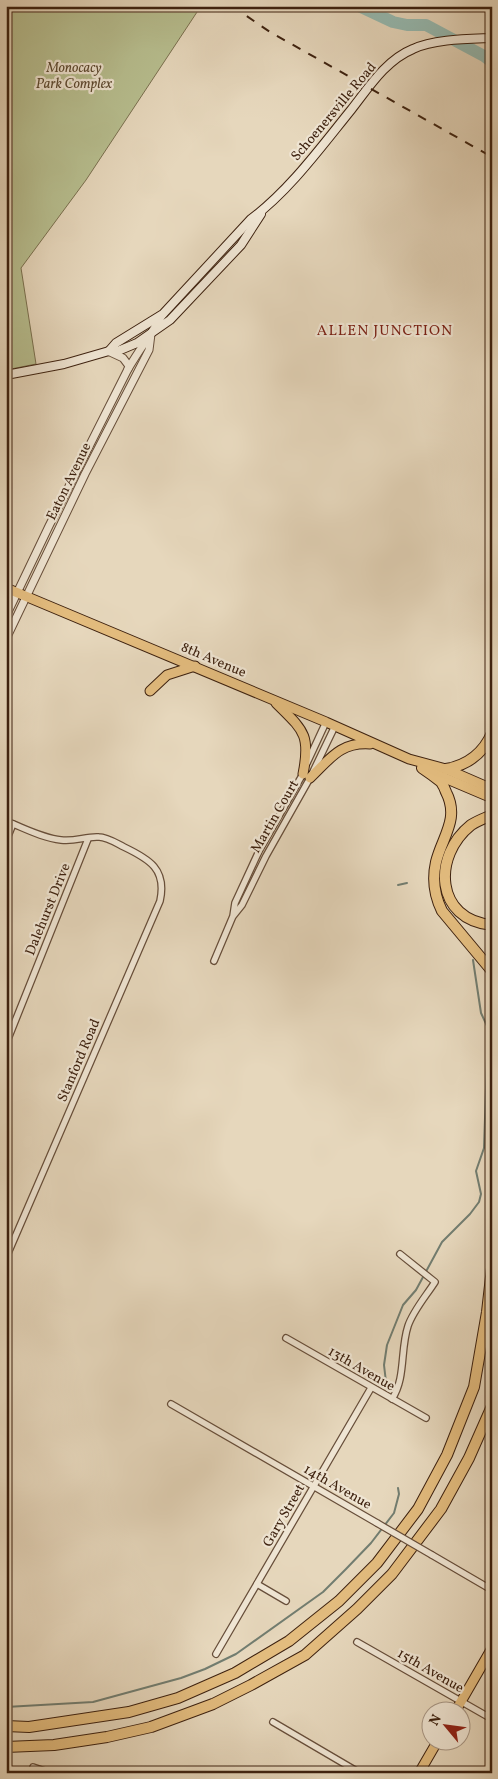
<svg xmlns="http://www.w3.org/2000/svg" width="498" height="1779" font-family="Vollkorn,serif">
<rect width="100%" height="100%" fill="#e6d7bc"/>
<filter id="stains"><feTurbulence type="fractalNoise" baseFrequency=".004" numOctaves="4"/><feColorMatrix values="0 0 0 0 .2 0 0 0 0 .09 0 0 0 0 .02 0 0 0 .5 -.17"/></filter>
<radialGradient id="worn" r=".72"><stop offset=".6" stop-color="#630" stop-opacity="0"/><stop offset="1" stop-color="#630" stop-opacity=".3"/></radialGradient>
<polygon fill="#b7be8f" stroke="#7a704f" points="6,6 201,6 86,180 21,268 36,364 6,370"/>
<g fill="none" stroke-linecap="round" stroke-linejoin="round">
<g stroke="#727d70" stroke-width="2">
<polyline points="398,885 407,883"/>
<polyline points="487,916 492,904"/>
<polyline points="386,1382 384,1365 387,1345 403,1305 416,1290 442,1242 470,1214 479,1202 481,1194 476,1171 484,1148 488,1028 481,1013 473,960"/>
<polyline points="6,1707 93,1702 181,1678 205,1669 236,1654 323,1592 346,1569 371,1543 394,1513 399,1494 398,1488"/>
</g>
<polyline stroke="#96bab1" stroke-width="12" points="359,6 393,22 407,25 426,25 484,56 492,62"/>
<g stroke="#674e3a" stroke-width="8">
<g id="minor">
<polyline points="307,763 326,722"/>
<path d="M6,821C24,828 42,838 61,840C75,842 86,836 99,837C107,837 116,843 124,847C149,859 167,869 160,901L6,1258"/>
<polyline points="6,841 13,824"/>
<polyline points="234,915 242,905 266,856 310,778 335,726"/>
<polyline points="214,961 233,916 235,903 259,851 304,772"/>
<polyline points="6,1044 88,839"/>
<polyline points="286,1338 426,1418"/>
<path d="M392,1399C406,1378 400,1350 408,1326C413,1311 426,1296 435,1282L400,1254"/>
<polyline points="171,1404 377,1523"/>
<polyline points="432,1555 492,1590"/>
<polyline points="257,1584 286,1601"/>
<polyline points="357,1642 492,1719"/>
<polyline points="216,1654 371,1388"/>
<polyline points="273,1722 360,1773"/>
<polyline points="33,1767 51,1773"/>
</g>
</g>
<g stroke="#674e3a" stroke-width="9">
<g id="tertiary">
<polyline points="110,352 123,358 129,366 128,369"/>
<path d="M6,616L49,526L128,369C139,350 152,333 163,314"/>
<polyline points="6,639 85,474 149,350 151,334"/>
</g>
</g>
<g stroke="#3d210f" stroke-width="10">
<g id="secondary">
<path d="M109,351L116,343L163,314L251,219C289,191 321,147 351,110C369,87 386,60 413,49C434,39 468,39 492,38"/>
<polyline points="6,375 64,364 109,351 118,351 137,343 170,320 241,245 261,214"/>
</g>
</g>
<g stroke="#3d210f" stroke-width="11">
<g id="primary">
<polyline points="6,588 326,722 409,759 446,769 492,789"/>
<polyline points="150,691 167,675 195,666"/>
<path d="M276,703C303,730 311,734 303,774"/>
<polyline points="433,773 492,798"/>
<path d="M310,778C330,759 340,742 370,744"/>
<polyline points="455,1712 492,1648"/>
<polyline points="419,1773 437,1742"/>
</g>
</g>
<g stroke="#3d210f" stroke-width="12">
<g id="motorway">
<path d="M422,768C428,772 435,777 441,782C443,785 445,789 446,792C460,819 442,837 436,862C432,880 434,895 442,911L492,971"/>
<path d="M446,769C468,765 483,754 492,733"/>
<path d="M492,815C485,818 477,821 471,825C432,856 435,920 492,925"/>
<polyline points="6,1726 29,1727 129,1712 178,1698 235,1673 289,1641 339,1601 377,1563 418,1509 447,1455 474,1387 487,1312 492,1268"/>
<polyline points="6,1747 54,1745 107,1737 151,1727 213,1704 251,1685 305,1655 357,1609 392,1574 441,1509 469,1458 492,1406"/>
</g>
</g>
<use href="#minor" stroke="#efe5d3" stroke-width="5.5"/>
<use href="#tertiary" stroke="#efe5d3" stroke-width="7"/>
<use href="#secondary" stroke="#efe5d3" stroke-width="8"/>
<use href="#primary" stroke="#e3bc7e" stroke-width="9"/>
<use href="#motorway" stroke="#e3bc7e" stroke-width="10"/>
<polyline stroke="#3d210f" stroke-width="2" stroke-dasharray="9 9" stroke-linecap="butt" points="232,6 270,32 492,157"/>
<g stroke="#674e3a" stroke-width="8" stroke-linecap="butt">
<polyline id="minor-bridge" points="377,1523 432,1555"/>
</g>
<use href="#minor-bridge" stroke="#efe5d3" stroke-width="5.5"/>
</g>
<g text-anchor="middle" stroke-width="4.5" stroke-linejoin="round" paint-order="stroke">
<g font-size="14" font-style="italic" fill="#5c482f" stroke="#efe5d3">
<text x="74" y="72">Monocacy<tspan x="74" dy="16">Park Complex</tspan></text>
</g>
<g font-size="14" fill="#3d210f" stroke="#efe5d3">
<text transform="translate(333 111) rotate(-50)" y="5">Schoenersville Road</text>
<text transform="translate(68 481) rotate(-64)" y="5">Eaton Avenue</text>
<text transform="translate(214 659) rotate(23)" y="5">8th Avenue</text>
<text transform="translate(274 816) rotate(-60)" y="5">Martin Court</text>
<text transform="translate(47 909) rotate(-68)" y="5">Dalehurst Drive</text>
<text transform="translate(78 1060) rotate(-67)" y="5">Stanford Road</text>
<text transform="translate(362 1368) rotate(30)" y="5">13th Avenue</text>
<text transform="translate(338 1486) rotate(30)" y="5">14th Avenue</text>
<text transform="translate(283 1515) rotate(-60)" y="5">Gary Street</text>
<text transform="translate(431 1670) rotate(30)" y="5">15th Avenue</text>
</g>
<g font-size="15" letter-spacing="1" fill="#7a1f14" stroke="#efe5d3">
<text x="385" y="335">ALLEN JUNCTION</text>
</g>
</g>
<rect width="498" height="1779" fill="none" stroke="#e6d7bc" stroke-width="25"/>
<rect x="8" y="8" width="483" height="1764" fill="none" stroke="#3d210f" stroke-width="2.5"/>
<rect x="12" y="12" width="473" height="1754" fill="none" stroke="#3d210f"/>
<g transform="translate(446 1726) rotate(299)"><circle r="24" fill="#efe5d3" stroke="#a89785"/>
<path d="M0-4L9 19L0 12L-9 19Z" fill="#8f2418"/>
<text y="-8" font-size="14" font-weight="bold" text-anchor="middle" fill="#3d210f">N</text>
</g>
<rect width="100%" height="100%" filter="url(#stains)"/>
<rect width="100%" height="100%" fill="url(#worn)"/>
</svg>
